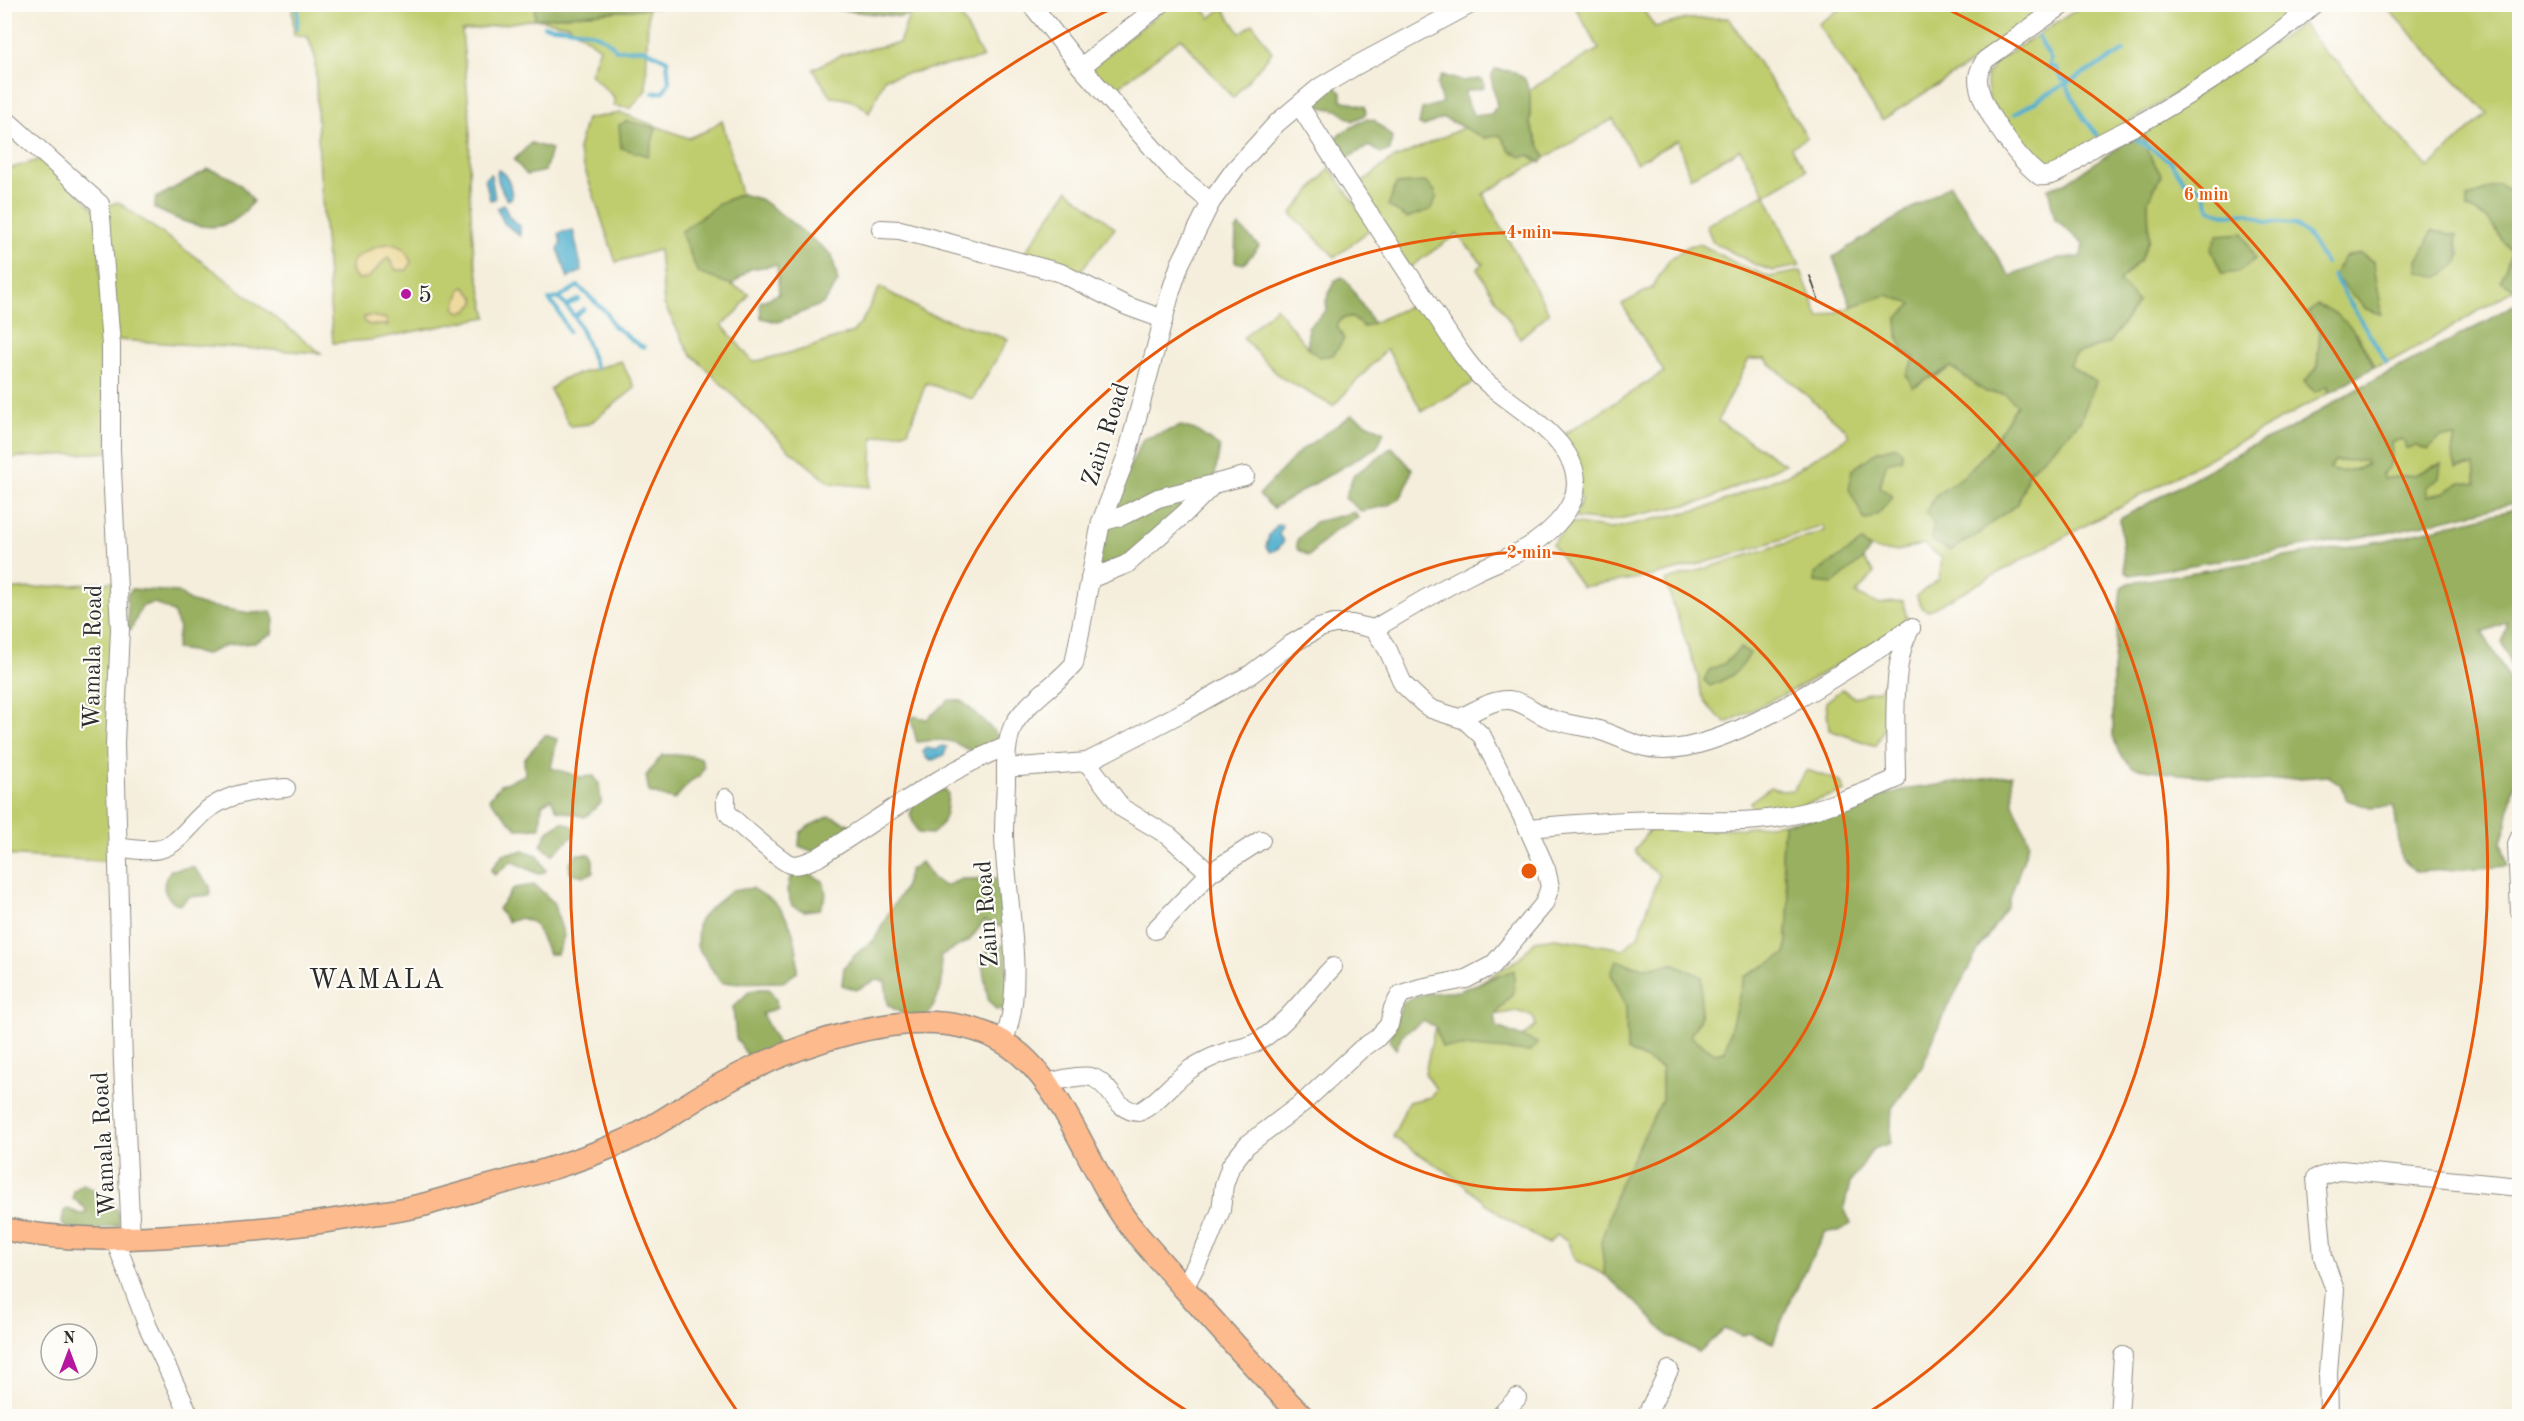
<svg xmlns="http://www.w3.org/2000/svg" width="2524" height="1421" font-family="'Old Standard TT',serif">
<rect width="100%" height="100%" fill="#fdfcf7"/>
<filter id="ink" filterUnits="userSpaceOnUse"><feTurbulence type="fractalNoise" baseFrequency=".0167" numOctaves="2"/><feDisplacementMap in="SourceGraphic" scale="12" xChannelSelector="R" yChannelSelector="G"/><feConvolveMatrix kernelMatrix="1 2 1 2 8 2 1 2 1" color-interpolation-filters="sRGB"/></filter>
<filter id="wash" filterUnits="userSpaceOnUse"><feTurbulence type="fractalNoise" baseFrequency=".008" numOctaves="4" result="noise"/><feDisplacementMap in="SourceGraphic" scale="24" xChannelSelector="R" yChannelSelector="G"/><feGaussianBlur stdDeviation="1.35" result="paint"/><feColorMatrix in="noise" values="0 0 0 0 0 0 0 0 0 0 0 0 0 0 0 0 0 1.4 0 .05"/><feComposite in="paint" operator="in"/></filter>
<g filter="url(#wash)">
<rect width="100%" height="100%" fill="#f5eedc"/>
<g fill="#c0cd6e" stroke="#767c4c" stroke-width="1.5" fill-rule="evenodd">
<polygon points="292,5 535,5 535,19 648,8 646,90 631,108 614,106 614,97 590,74 600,48 568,25 535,19 462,31 470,122 469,186 474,257 487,317 371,340 333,343 319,159 315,57 308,37 294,35"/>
<path d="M939,5H955L983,58L885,78L869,113C858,101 847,98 831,97L813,69L843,54L899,43L910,13Z"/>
<polygon points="1170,5 1200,5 1210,18 1223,8 1240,33 1253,24 1272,52 1233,98 1181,38 1111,93 1087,70"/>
<polygon points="1574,5 1640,5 1655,27 1687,19 1729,18 1807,137 1791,148 1806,170 1765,194 1800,266 1773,271 1756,265 1713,242 1706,225 1765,194 1740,149 1690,178 1678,140 1636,163 1613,119 1545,158 1530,123 1529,90 1599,49"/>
<polygon points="1846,5 2063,5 1882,120 1818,24"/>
<polygon points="2084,5 2301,5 2243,52 2053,169 2039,169 1989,100 1986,76 1998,60"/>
<path d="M2384,5H2519V196V194L2467,208L2488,219L2512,252L2501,281L2515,289L2428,341L2387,363L2374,367L2357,333L2320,331L2317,368L2328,386L2329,393L1928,611L1922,608L1916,596L1939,579L1942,558L1923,544C1902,550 1881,558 1862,542L1852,567L1863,559L1874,573L1856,594L1878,604L1903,601L1908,624L1797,688L1726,723C1709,709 1699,698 1698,676L1665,581L1825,531L1823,526L1726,557L1652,576L1582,587L1552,544L1571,523L1611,529L1709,507L1791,473L1849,436L1846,430L1765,359H1749L1718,421L1785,464L1705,501L1608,521L1575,518L1581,499L1561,436L1664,372L1622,304L1652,288L1669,260L1688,246L1700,244L1741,266L1770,277L1801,271L1819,318L1888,294L1912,304L1897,319C1898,346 1916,359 1935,377L1951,367L1986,392L2005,394L2018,405L1989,450L1964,476L1936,495L1979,534L1996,519L2018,504L2029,471L2054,448L2079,421L2095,382L2069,365L2075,354L2109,343L2138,302L2119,281L2140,260L2149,240L2148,201L2161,175L2149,154L2143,131L2302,24L2328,56L2340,64L2371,105L2429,168L2487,113ZM2432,231L2457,235L2456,241L2461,255L2418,261ZM2374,262C2375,280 2381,296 2381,314L2366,309L2350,291ZM1886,463L1880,487L1893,497L1852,470Z"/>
<polygon points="621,113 688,138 706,131 722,120 741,194 720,203 681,232 698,273 732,285 749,294 738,311 722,325 753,362 805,349 853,332 862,321 880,287 926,313 1008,339 973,399 926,383 908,431 873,437 871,487 830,483 788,449 689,352 664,304 659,250 616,262 578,149 586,119"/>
<polygon points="1465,127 1485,138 1501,135 1538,162 1483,194 1549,313 1520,338 1477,269 1483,264 1457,234 1409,268 1357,187 1389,161"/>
<polygon points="45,158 98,213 108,452 5,458 5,170"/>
<polygon points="1330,168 1372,228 1335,257 1291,214"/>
<polygon points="1068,190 1115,228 1077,275 1023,255"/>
<polygon points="118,202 215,271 321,353 118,340 105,206"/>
<polygon points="1423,300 1480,379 1422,411 1387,349 1333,406 1280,377 1243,338 1276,307 1308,348 1337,326 1342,318 1351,317 1364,327"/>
<polygon points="621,361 635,388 589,424 570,426 550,390 562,379"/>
<polygon points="2441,437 2455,437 2452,454 2457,468 2474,465 2476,484 2461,482 2445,492 2428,497 2426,488 2440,464 2414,475 2382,479 2391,442 2403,439 2423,449"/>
<path d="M2366,460L2367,464C2355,470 2340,475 2328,469L2335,461Z"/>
<polygon points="114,582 117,862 5,855 5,590"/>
<polygon points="1894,671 1890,715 1876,746 1829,730 1826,702 1842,689 1854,697 1879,690 1888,675"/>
<polygon points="1807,770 1840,781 1845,791 1790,809 1755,812 1750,802 1771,787 1782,791 1793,790"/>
<polygon points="1784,823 1782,858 1789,899 1786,954 1744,978 1725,1051 1715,1053 1690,1036 1700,1018 1675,964 1643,968 1617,961 1611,973 1626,1006 1627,1050 1662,1068 1662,1100 1619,1185 1602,1242 1605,1275 1575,1260 1567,1240 1557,1235 1548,1244 1503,1217 1450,1174 1393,1137 1408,1102 1431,1097 1436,1089 1425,1073 1435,1026 1442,1047 1537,1043 1521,1038 1536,1025 1533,1016 1516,1011 1495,1015 1514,991 1499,975 1479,983 1519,959 1535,941 1555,938 1624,949 1638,936 1659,875 1642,862 1635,850 1649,830 1742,828"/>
</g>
<g fill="#98b061" stroke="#626e46" stroke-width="1.5" fill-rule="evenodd">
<polygon points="937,4 901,17 798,5 798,4"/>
<polygon points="535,5 535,4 683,5 535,19"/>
<polygon points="1495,69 1515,72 1525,79 1530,94 1530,123 1545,158 1540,163 1530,155 1521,157 1510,151 1500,135 1485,138 1444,118 1424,126 1419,125 1422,109 1442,103 1437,84 1442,75 1461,81 1480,79 1483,80 1484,88 1465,91 1466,100 1474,116 1491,114 1497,106 1491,77"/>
<polygon points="1335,86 1342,93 1342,100 1365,107 1366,114 1353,121 1337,110 1315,106 1317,94"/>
<polygon points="1366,119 1374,120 1392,137 1390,151 1381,153 1369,146 1347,158 1331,147 1338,135"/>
<polygon points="627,121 656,128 648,156 621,148 619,125"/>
<polygon points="2143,131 2149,154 2161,175 2148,201 2149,240 2140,260 2119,281 2138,302 2109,343 2075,354 2069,365 2096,382 2080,421 2054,448 2029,471 2018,504 1996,519 1979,534 1950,551 1932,541 1933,523 1926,512 1936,495 1964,476 1989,450 2017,405 2005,394 1986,392 1951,367 1913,387 1906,375 1915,358 1903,351 1898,336 1897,318 1912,304 1887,295 1851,306 1833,257 1950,185 2010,276 2059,258 2081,257 2083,244 2055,219 2048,188 2065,183"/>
<polygon points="531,143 551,149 545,171 527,175 514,160"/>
<path d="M208,169C229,175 242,182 253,201C226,242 190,226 154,208L156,198Z"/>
<polygon points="1425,182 1434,190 1437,197 1430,210 1407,218 1388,206 1396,184"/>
<polygon points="2498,184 2519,196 2520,286 2515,289 2501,281 2511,252 2488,219 2467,208 2467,198"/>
<polygon points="741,194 760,199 777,211 832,255 838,282 823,304 778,322 761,318 760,302 779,294 777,265 750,269 732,285 698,273 681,232 720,203"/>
<polygon points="1239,226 1259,246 1244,264 1235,262 1236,231"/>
<path d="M2432,231L2457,235C2450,260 2476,252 2439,277L2418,272V261Z"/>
<polygon points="2243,233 2255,259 2238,272 2222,274 2211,249 2218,235"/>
<path d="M2360,253L2374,262C2375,280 2380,296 2382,314L2366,309L2333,275L2345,257Z"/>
<polygon points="1342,277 1349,284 1373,323 1364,327 1351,317 1342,318 1337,326 1344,339 1333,355 1319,357 1308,348 1308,327 1327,310 1326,301 1334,281"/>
<path d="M2519,301V502L2391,532L2130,575L2125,572L2120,519L2249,447L2288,430L2357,389L2478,326ZM2441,437H2455L2452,454L2456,468L2474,465L2476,484L2461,482L2445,492L2428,497L2426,488L2439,478L2441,464L2414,475L2383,479L2382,473C2394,465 2392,455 2391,442L2403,439L2406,449L2415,446L2428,450ZM2366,460L2367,465C2355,470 2340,475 2329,469L2335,461Z"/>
<path d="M2317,305C2348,314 2361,340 2374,367L2329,393L2328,386L2315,392L2304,382L2317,368L2320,331L2308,313Z"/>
<polygon points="1352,415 1384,432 1377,447 1273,508 1259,495 1300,451"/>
<polygon points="1181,426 1195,430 1220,447 1214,480 1184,514 1135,555 1102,568 1093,564 1109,509 1143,439"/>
<polygon points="1896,446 1902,452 1902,459 1886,463 1880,487 1893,497 1878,514 1865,521 1849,489 1852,470 1878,451"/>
<path d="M1392,447L1412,469C1403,506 1395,504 1361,511L1345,498L1353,476Z"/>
<polygon points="2519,508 2519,684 2502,643 2508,622 2482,632 2505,671 2519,707 2519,780 2513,788 2507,824 2501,842 2508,866 2416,872 2401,858 2394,806 2371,808 2347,800 2340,784 2328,776 2254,781 2170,773 2132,767 2119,753 2113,736 2113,671 2121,588 2129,583 2387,540"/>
<polygon points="1355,512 1358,518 1335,530 1309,556 1297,549 1297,540 1315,522"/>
<polygon points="1862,542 1870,549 1863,559 1833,584 1815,582 1815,574"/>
<polygon points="132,589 178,592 189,601 202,605 250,613 271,612 274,620 272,634 254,643 227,645 204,655 191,651 176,649 179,627 173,612 155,603 142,606 131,630 128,628 127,595"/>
<path d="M1740,648L1750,653C1741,672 1729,678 1710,686L1704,680L1709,670L1725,663Z"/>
<path d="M949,700L962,701L994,731L1001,742C979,760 977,753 955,743C943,738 929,741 917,742L911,720L913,716L927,719Z"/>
<polygon points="545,735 557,739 551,768 581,777 594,776 599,784 601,803 585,817 557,810 551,799 542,804 540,828 517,829 489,799 500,785 525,775 524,759"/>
<polygon points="662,755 685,755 701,758 704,767 700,776 692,780 674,800 649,792 646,776"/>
<polygon points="2012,775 2013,803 2029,842 2007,908 1979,949 1943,1016 1922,1067 1892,1108 1890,1143 1873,1149 1850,1183 1844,1208 1851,1224 1839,1231 1825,1232 1789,1303 1773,1343 1748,1333 1741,1336 1724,1329 1699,1352 1668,1336 1644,1310 1605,1275 1601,1242 1619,1185 1662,1100 1662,1068 1627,1050 1626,1006 1611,973 1617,961 1643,968 1675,964 1702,977 1700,1018 1690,1036 1715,1053 1725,1051 1744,977 1786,954 1789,899 1782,858 1784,823 1814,819 1902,790"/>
<path d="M944,789L948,794C947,811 946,824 932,834L918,833L910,815L915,801Z"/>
<polygon points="830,816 853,826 814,852 799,846 800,833 809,826"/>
<polygon points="562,822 575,827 574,835 552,855 541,845 548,831"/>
<polygon points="525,851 538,855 546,871 538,874 512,861 495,875 491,870 503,854"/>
<polygon points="577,854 590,854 593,861 593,873 584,876 570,873 569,864"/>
<path d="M921,862L934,880L945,886L962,879L1003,878L1007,921L1000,927L984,921L970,940L940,956C945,984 942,992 927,1016L909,1018L888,1005L885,981L876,980L856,990L842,985L844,967L856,954L875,939L889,912L903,891L910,870Z"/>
<path d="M193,867L210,886V895L188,897L180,905C162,898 160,884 171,870Z"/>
<polygon points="798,873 809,874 823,881 826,895 820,909 804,911 792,906 787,891 790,878"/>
<polygon points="535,885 553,902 564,936 557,954 549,954 534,923 521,918 508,922 498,909 514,888"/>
<path d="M752,888C759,893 770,898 776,904C793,921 799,949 797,972L783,982L721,983L697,946L698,923L707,911L731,891Z"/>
<polygon points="1006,944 1010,1008 996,1010 988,999 981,958 988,951"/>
<polygon points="1514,970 1514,991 1495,1015 1497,1027 1538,1043 1530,1052 1473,1047 1442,1047 1435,1026 1423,1021 1402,1035 1396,1049 1389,1040 1403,1002 1423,994 1458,991"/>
<polygon points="760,989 769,989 776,999 777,1008 762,1014 779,1046 751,1061 736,1038 733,1007 750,991"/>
<path d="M83,1184C102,1195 121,1201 119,1225L94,1230L66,1228L62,1222L64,1211L68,1209L80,1214H85L86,1209L73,1198L74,1191Z"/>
</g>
<g fill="#eeda9e" stroke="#8c8264" stroke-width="1.5">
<path d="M386,244C400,244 407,249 411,263L407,270H396L388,257L368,278L358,279C335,261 373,248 386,244Z"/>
<polygon points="465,287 475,298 475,303 467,311 460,312 455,308 461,288"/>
<polygon points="371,316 386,319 388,325 370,325 364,322 364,317"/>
</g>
<g fill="#4fafce" stroke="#3d6d7c" stroke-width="1.5">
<path d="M498,170C509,175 511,187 512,198L507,200C503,191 495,180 498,170Z"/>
<polygon points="491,174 495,199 490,200 485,178"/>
<polygon points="504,204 509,217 520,226 520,236 504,223 497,208"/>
<polygon points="573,230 582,271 568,278 558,249 561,244 559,233"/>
<polygon points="1278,524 1282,525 1279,535 1284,541 1278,549 1270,552 1266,547 1269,535"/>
<polygon points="941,746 947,747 944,755 933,760 927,759 923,752 927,748 936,750"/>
</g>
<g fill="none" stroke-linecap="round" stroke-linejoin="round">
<g stroke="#4fafce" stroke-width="4">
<path d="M544,26C567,29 603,28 616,50L644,49L667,60L669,83L663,92L653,93"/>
<polyline points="297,29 298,4"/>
<polyline points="2038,36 2051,60 2049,68 2056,67 2062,80 2073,80"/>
<polyline points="2066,84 2083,117 2097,135"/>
<path d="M2015,114C2050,91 2088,72 2124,51"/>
<polyline points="2133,137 2170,161 2184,181 2202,189 2210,209 2228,215 2248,213 2267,222 2294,224 2310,238 2325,263"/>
<polyline points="2333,275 2387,363"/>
<path d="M558,298L578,286L607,313L613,326C626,332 631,343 644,347"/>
<polyline points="567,305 579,299"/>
<polyline points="574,316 584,309"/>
<path d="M569,332L557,309L549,300L558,298C579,315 587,343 596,368"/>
</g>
</g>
</g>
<g filter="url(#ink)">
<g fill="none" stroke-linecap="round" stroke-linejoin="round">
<g stroke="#908c84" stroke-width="20">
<g id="minor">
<polyline points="1031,4 1081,67 1174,172 1211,202"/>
<path d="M2064,4L1985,60C1982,66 1978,71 1978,78C1977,105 2019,160 2040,176C2059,178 2076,159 2091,149C2109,137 2129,130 2148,119C2206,85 2263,49 2314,4"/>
<polyline points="1081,67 1161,4"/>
<path d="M1299,105C1341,171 1384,237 1428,303C1445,328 1464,363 1487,383C1517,410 1592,448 1573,499C1566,517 1549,533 1534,543C1516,556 1492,563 1473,573C1439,590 1406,610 1374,629"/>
<polyline points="4,118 100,204 111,345 111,450 120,629 115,743 123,1064 131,1239"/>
<polyline points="881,229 900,230 1061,273 1127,306 1163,319"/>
<polyline points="1101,522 1122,516 1158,498 1245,476"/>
<polyline points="1090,579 1127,564 1184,514 1213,485"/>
<path d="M1465,720L1466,715C1479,709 1494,699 1509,700C1523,701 1534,712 1546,717C1561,724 1578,725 1595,729C1620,736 1636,749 1664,749C1733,750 1851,666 1911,628"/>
<polyline points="1087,762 1122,808 1169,836 1210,873 1155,930"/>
<polyline points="1006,768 1087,762 1187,710 1251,674 1288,646 1319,628 1334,624 1352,624 1374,629 1388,650 1403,684 1423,703 1431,709 1465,720 1482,736 1528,828 1546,869 1550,887 1544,904 1493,965 1466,979 1420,988 1401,994 1393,1008 1389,1025 1376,1039 1361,1049 1305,1101 1247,1145 1231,1165 1224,1185 1221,1210 1208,1242 1184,1288"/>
<path d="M726,798C726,803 725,807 727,812C731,818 783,863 790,864C799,867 809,861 817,858C880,819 939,773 1007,746"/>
<path d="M1528,828C1571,824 1613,821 1656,820C1695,820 1736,824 1775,818C1817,812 1857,796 1896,779C1896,740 1890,659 1911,628"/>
<polyline points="2520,837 2517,844 2520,912"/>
<path d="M118,847C131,849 147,852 160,849C181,844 193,819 210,808C233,792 259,790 286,788"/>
<polyline points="1210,873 1261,840"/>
<path d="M1003,1042C1028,985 1005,896 1004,834C1004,818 1005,801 1006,784C1006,765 1005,744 1013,726C1024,704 1057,684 1074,664L1101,522L1127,455L1171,291L1180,264L1211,202L1235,169L1257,145L1277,123L1320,87L1357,65L1471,4"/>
<path d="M1046,1083C1057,1081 1085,1073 1094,1078C1113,1087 1115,1111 1139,1112C1159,1102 1173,1081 1192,1068C1203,1061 1216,1055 1229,1051C1240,1048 1249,1047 1259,1041C1289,1022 1309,991 1333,967"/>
<polyline points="115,1240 148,1327 190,1416"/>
<polyline points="1500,1416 1517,1398"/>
<polyline points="1646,1416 1669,1370"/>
<polyline points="2119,1416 2123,1356"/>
<polyline points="2329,1416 2328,1372 2335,1290 2323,1257 2316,1178 2341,1170 2520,1187"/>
</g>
</g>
<g stroke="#908c84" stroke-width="25">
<path id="major" d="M4,1229C66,1242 125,1239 187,1235C241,1231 294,1227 347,1218C375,1213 403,1211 430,1203C493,1184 559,1170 620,1143C651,1130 677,1110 706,1093C782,1049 919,993 1003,1042C1062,1076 1088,1170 1128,1223C1145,1245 1165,1266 1183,1287C1222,1331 1261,1375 1302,1416"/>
</g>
<use href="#minor" stroke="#fff" stroke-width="18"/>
<use href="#major" stroke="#fcba8d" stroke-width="22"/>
<polyline stroke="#2b2b2b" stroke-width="1.5" points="1810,276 1819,302"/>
</g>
</g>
<g fill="none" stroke="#e8590c" stroke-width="3">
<circle cx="1529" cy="871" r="319"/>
<path d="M1195 1416A639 639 0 1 1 1863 1416"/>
<path d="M739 1414A958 958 0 0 1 1117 6M1941 6A958 958 0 0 1 2319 1414"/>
</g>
<circle fill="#b5179e" stroke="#fdfcf7" stroke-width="2" cx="406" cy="294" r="6"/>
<g text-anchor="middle" stroke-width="4.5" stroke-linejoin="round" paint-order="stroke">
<g font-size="24" fill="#2b2b2b" stroke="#fdfcf7" text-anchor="start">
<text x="418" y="302">5</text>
</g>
<g font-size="24" fill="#2b2b2b" stroke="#fdfcf7">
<text transform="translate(1105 434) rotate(-72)" y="8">Zain Road</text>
<text transform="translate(92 657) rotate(-89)" y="8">Wamala Road</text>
<text transform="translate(986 914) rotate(-94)" y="8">Zain Road</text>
<text transform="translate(103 1144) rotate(-93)" y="8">Wamala Road</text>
</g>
<g font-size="27" letter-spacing="1.5" fill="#2b2b2b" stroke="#fdfcf7">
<text x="377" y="988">WAMALA</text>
</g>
</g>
<circle cx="1529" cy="871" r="9" fill="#e8590c" stroke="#fdfcf7" stroke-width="3"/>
<g font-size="18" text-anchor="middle" font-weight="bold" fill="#e8590c" stroke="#fdfcf7" stroke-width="4.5" stroke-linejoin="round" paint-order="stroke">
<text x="2206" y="200">6 min</text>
<text x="1529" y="238">4 min</text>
<text x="1529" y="558">2 min</text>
</g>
<rect width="2524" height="1421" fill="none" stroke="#fdfcf7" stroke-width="24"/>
<g transform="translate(69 1352)"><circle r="28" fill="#fdfcf7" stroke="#a9a8a5" stroke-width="1.5"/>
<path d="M0-4.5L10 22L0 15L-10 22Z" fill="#b5179e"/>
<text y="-9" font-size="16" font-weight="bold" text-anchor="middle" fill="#2b2b2b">N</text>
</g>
</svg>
